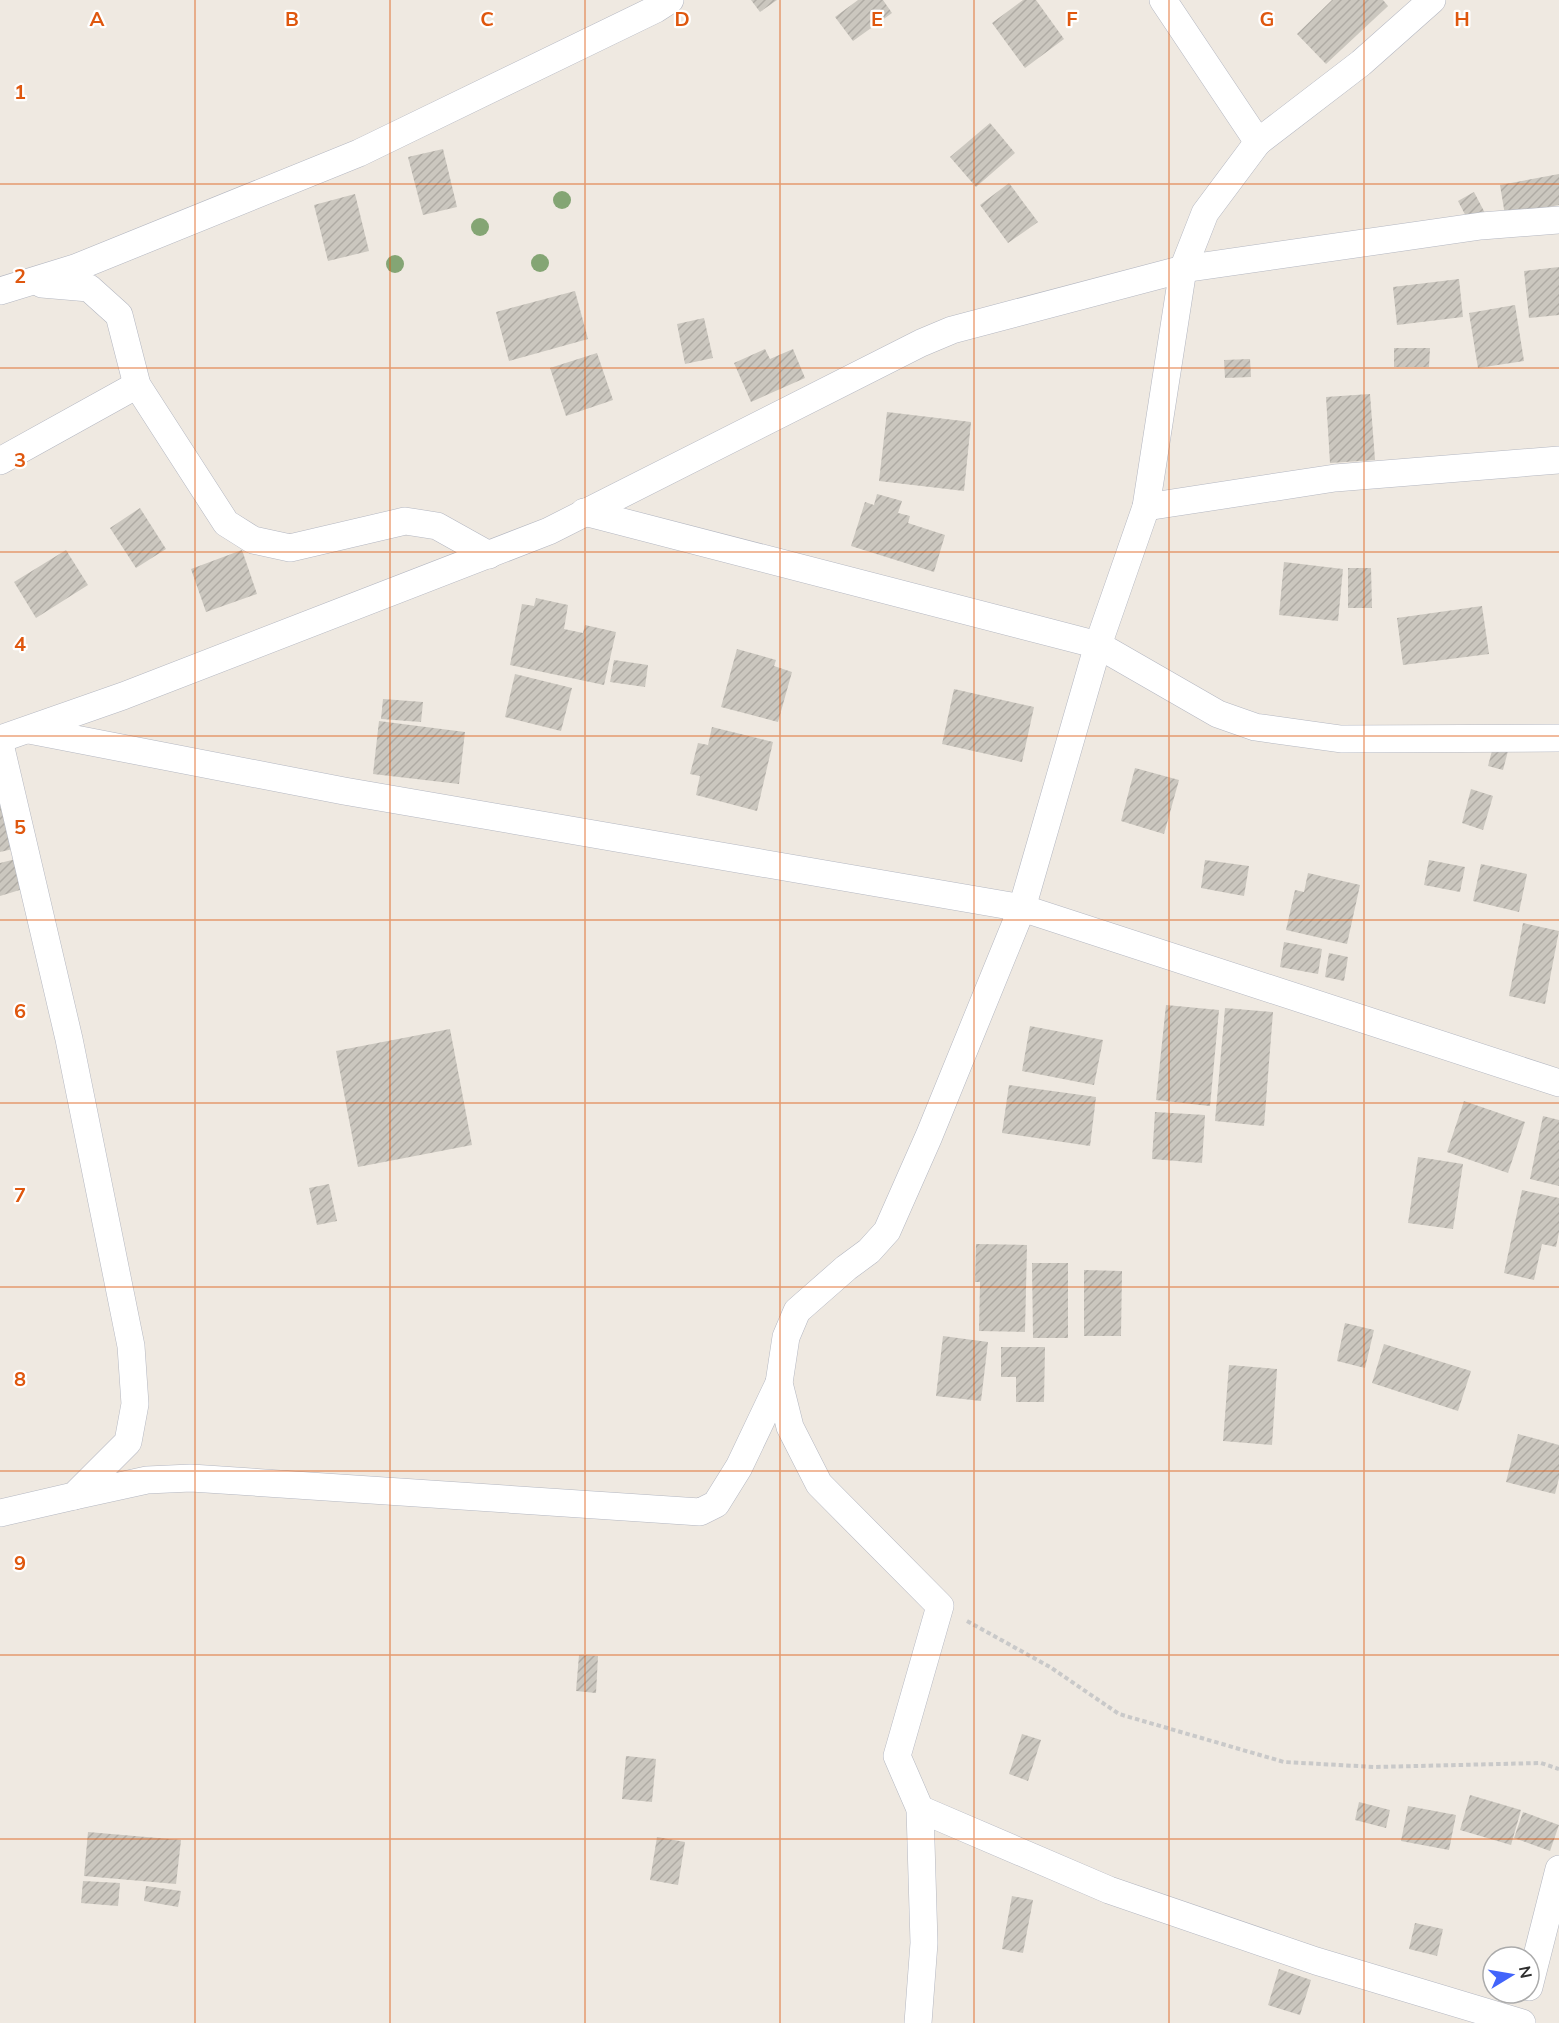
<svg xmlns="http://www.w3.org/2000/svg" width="1559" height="2023" font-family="Mulish,sans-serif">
<defs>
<pattern id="building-hatch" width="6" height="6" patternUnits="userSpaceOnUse" patternTransform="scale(1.5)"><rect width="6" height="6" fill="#cbc7bf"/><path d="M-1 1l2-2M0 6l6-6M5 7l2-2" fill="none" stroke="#afaba4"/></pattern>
</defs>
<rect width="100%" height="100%" fill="#efe9e1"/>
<g fill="url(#building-hatch)">
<polygon points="751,0 777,0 760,12"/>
<polygon points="858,0 883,0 892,13 853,41 835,17"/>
<polygon points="1023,0 1036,0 1064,39 1025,68 992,23"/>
<polygon points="1332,0 1383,0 1388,6 1326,64 1297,34"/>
<polygon points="990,123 1015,153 976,187 950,157"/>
<polygon points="443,149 457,207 423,215 408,157"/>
<polygon points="1559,174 1559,205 1505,215 1500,185"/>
<polygon points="1009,183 1038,222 1008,243 980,205"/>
<polygon points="1474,192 1486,215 1470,224 1458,201"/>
<polygon points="355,194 369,251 328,261 314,205"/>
<polygon points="1559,267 1559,315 1529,318 1524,271"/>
<polygon points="1459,279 1463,317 1397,325 1393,287"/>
<polygon points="575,291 588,339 509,361 496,312"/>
<polygon points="1515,305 1524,361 1478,368 1469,313"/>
<polygon points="704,318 713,358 685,364 677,324"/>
<polygon points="1394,348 1430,348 1429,367 1394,367"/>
<polygon points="765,349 770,359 793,349 805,378 751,402 734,363"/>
<polygon points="597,353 613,400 566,416 550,368"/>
<polygon points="1250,359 1251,377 1225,378 1224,360"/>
<polygon points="1370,394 1375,460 1330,463 1326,397"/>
<polygon points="887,412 971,422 964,491 879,481"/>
<polygon points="877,494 902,501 898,513 910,516 908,523 945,535 934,572 851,546 865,502 874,505"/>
<polygon points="140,508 166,549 136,568 110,528"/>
<polygon points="66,550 88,585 36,618 14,582"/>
<polygon points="242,550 257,594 206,612 191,569"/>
<polygon points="1284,562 1343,569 1338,621 1279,615"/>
<polygon points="1348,568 1371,568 1372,608 1348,608"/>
<polygon points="536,598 568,605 564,629 583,633 585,625 616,632 604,685 510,665 522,604 534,606"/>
<polygon points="1482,606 1489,654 1403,665 1397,618"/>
<polygon points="737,649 776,660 774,666 792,672 778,722 721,707"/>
<polygon points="614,660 648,665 645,687 610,682"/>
<polygon points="515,674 572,688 561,731 505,717"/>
<polygon points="954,689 1034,707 1022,762 942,744"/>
<polygon points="383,699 423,702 421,722 381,719"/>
<polygon points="379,721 465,732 459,784 373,774"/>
<polygon points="712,727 773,742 757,811 696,795 700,776 690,774 698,743 708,745"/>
<polygon points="1493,747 1508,751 1503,770 1488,766"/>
<polygon points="1135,768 1179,780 1164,834 1121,821"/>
<polygon points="1471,789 1493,796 1483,830 1462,823"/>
<polygon points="0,798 17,848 0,852"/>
<polygon points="16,859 23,889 0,896 0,863"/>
<polygon points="1205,860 1249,866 1244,896 1201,888"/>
<polygon points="1429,860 1465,867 1460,892 1424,885"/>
<polygon points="1481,864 1527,874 1519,912 1473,901"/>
<polygon points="1308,873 1360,885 1347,944 1286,930 1295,890 1304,892"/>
<polygon points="1523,923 1559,931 1545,1004 1509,996"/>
<polygon points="1284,942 1322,949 1318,974 1280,967"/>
<polygon points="1329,953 1348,957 1344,981 1325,977"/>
<polygon points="1166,1005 1219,1010 1210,1106 1156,1100"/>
<polygon points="1225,1008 1273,1012 1264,1126 1215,1121"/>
<polygon points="1030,1026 1103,1040 1094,1085 1022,1071"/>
<polygon points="450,1029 472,1145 358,1167 336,1051"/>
<polygon points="1009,1085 1096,1097 1090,1146 1002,1133"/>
<polygon points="1464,1101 1525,1122 1508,1173 1447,1152"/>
<polygon points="1155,1112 1205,1115 1202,1163 1152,1159"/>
<polygon points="1543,1116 1559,1120 1559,1186 1530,1179"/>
<polygon points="1418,1157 1463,1164 1453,1229 1408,1223"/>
<polygon points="329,1184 337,1221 317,1225 309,1188"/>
<polygon points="1522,1190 1559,1198 1559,1232 1556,1247 1542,1244 1534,1280 1504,1273"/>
<polygon points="976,1244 1027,1245 1025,1332 979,1331 980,1282 975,1282"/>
<polygon points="1032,1263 1068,1263 1068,1338 1033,1338"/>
<polygon points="1084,1270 1122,1271 1121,1336 1084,1336"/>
<polygon points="1345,1323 1374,1330 1365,1368 1337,1361"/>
<polygon points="943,1336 988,1342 981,1401 936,1396"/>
<polygon points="1384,1344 1471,1371 1458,1411 1372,1383"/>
<polygon points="1001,1347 1045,1347 1044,1402 1016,1402 1016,1377 1001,1377"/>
<polygon points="1229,1365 1277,1369 1272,1445 1223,1441"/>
<polygon points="1518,1434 1559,1445 1559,1478 1555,1494 1506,1482"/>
<polygon points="579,1655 598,1656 596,1693 576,1691"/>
<polygon points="1022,1734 1041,1740 1028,1781 1009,1774"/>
<polygon points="626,1756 656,1759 652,1802 622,1799"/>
<polygon points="1470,1795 1521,1810 1511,1845 1460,1830"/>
<polygon points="1359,1802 1390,1810 1386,1828 1355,1820"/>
<polygon points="1408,1806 1456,1815 1449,1850 1401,1841"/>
<polygon points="1523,1812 1559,1825 1550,1851 1514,1838"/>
<polygon points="88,1832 181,1840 176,1884 84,1876"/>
<polygon points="657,1837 685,1842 678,1885 650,1880"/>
<polygon points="83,1881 120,1883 118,1906 81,1903"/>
<polygon points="146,1886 181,1891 178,1907 144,1901"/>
<polygon points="1012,1896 1033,1900 1023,1953 1002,1949"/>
<polygon points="1415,1923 1443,1929 1437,1956 1409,1949"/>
<polygon points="1279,1969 1311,1980 1300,2015 1268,2005"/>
</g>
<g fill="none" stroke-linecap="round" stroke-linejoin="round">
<g stroke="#b4b7c1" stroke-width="28">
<g id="street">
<polyline points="1163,0 1258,142"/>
<polyline points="42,284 89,288 119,315 137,385 226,523 253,540 290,548 405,521 437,526 489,555"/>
<polyline points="0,291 75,268 359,153 656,9 670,0"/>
<polyline points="0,461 137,385"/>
<polyline points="1146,507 1335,478 1559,460"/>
<polyline points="584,512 1098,645 1218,714 1255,727 1341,739 1559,738"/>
<polyline points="29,730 344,791 1022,908 1559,1083"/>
<polyline points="0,739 123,696 549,531 921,343 952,330 1183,269 1481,226 1559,220"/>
<polyline points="0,744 69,1039 131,1346 135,1404 128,1442 74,1496 0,1513"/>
<polyline points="74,1496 147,1480 191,1478 700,1512 716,1504 739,1467 779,1383"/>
<polyline points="920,1809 1109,1890 1316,1961 1522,2023"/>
<polyline points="1529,1987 1559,1869"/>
<polyline points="918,2023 924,1943 920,1809 897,1756 940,1606 819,1484 790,1427 779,1383 786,1337 797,1311 846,1268 869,1251 887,1231 929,1136 1022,908 1098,645 1146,507 1183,269 1205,213 1258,142 1361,63 1432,0"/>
</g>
</g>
<polyline stroke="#c9c9c9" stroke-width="4" stroke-dasharray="4.5 3" stroke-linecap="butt" points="967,1621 1050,1667 1119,1714 1284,1762 1375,1767 1541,1763 1559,1769"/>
<use href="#street" stroke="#fff" stroke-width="27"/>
</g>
<g fill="#84a574">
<circle cx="562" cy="200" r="9"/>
<circle cx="480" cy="227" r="9"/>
<circle cx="540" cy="263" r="9"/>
<circle cx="395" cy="264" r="9"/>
</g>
<path fill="none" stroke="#df570e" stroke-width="1.5" stroke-opacity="0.55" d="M195,0V2023M390,0V2023M585,0V2023M780,0V2023M974,0V2023M1169,0V2023M1364,0V2023M0,184H1559M0,368H1559M0,552H1559M0,736H1559M0,920H1559M0,1103H1559M0,1287H1559M0,1471H1559M0,1655H1559M0,1839H1559"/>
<g font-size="20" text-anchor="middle" font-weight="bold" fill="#df570e" stroke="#fff" stroke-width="4.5" stroke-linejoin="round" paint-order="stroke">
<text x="97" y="26">A</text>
<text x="292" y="26">B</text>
<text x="487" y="26">C</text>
<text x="682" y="26">D</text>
<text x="877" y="26">E</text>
<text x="1072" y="26">F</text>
<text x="1267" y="26">G</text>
<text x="1462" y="26">H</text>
<text x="20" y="99">1</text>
<text x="20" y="283">2</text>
<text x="20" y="467">3</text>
<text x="20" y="651">4</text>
<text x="20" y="834">5</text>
<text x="20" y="1018">6</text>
<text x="20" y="1202">7</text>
<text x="20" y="1386">8</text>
<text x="20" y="1570">9</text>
</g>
<g transform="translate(1511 1975) rotate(79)"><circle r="28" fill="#ffffff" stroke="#ababab" stroke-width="1.5"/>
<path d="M0-4.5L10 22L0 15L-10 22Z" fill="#4264fb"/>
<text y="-9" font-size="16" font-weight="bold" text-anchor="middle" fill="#2e2e2e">N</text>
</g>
</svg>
